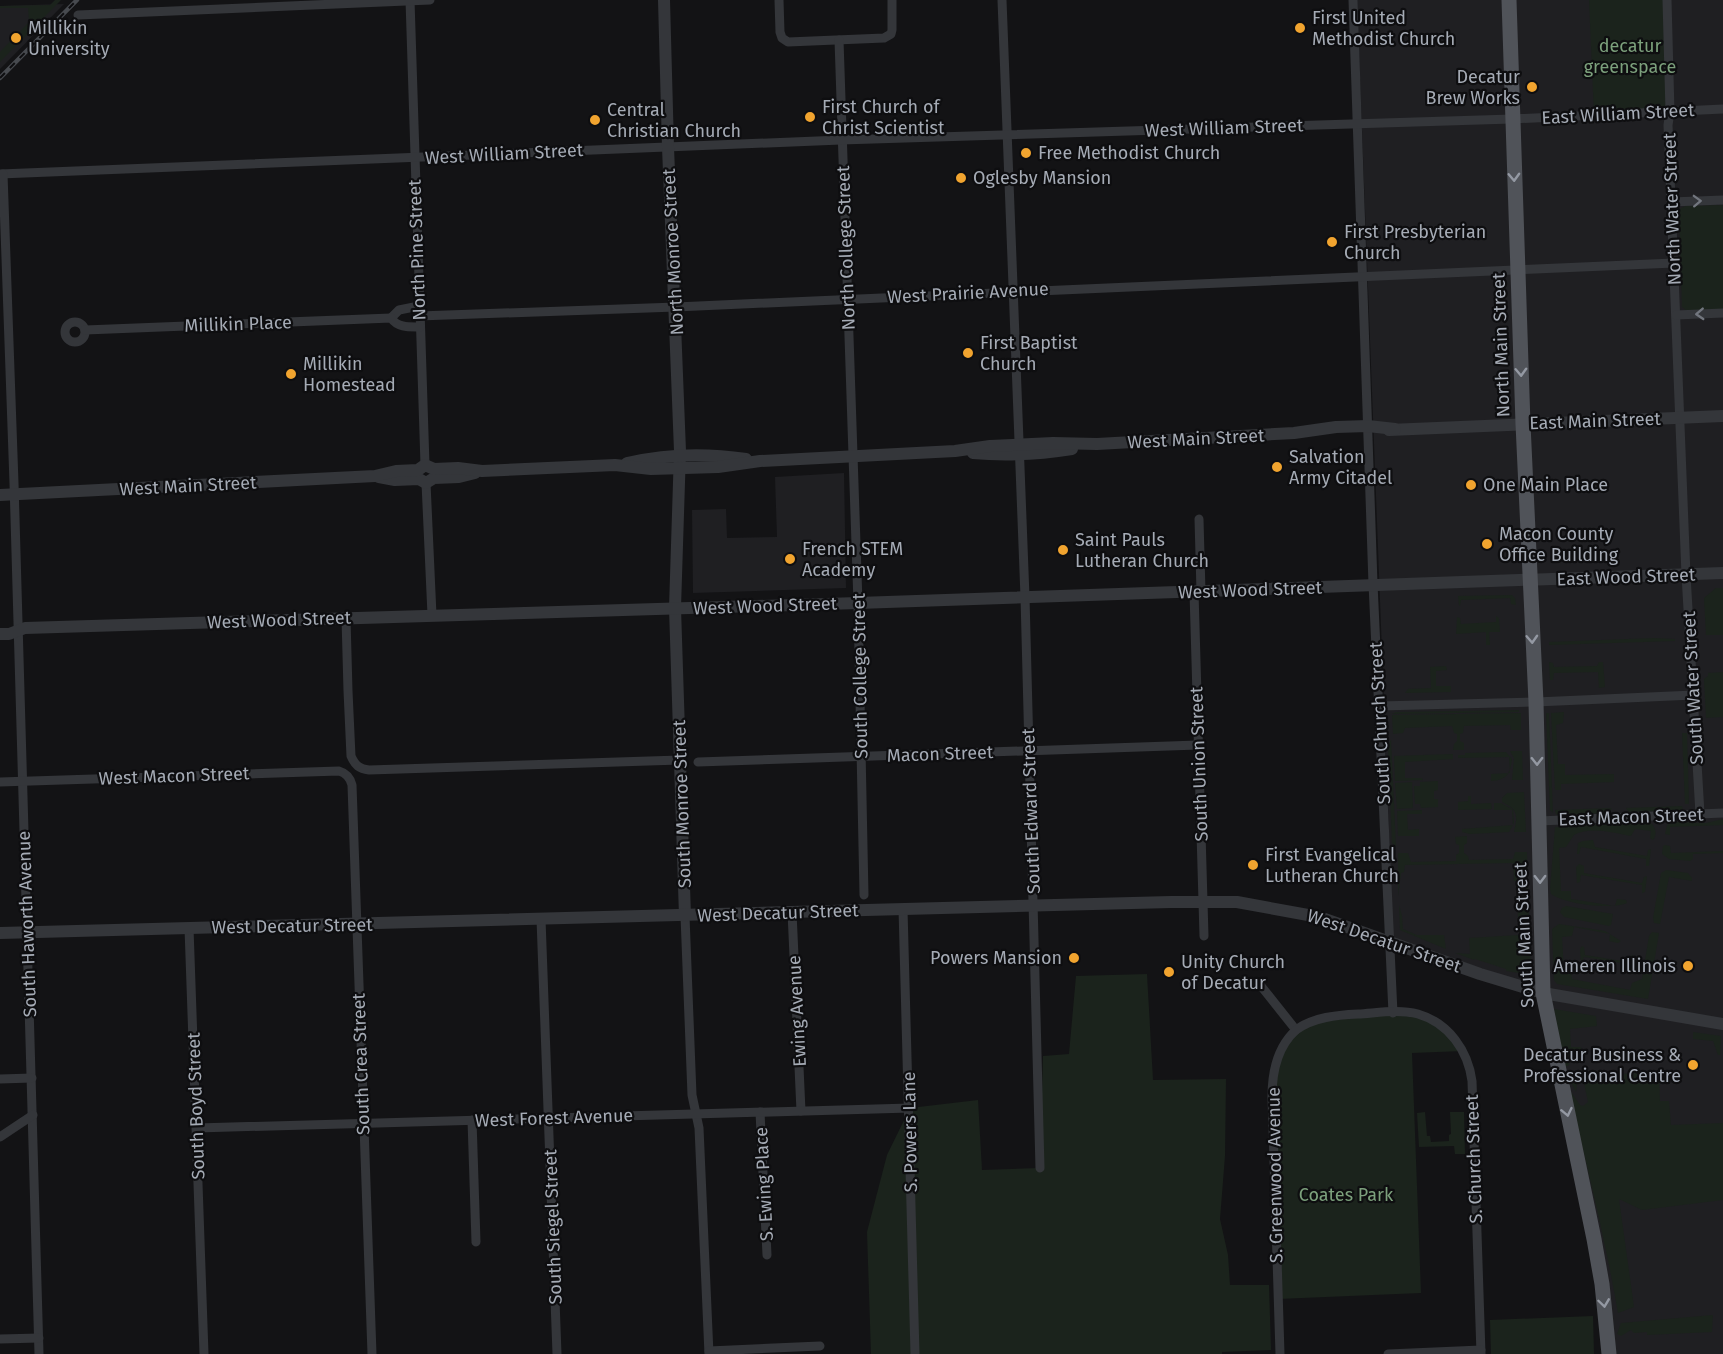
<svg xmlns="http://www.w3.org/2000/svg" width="1723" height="1354" font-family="'Fira Sans',sans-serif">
<rect width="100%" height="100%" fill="#131315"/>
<g fill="#1f1f22">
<polygon points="1357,0 1723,0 1723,1354 1612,1354 1546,990 1393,939"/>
<polygon points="64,4 0,69 0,6"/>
<polygon points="844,473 846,588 693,593 692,510 726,509 727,538 777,537 775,477"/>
</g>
<g fill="#1b231c">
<polygon points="55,0 61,0 0,62 0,52 29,22 28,8 0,8 0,6 50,5"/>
<polygon points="1589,0 1667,0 1670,112 1594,115"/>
<polygon points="1723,205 1723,310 1687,311 1682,307 1679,212 1681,208 1686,206"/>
<polygon points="1716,588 1723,588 1723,635 1706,635 1704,598"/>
<polygon points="1512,595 1515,598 1516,605 1511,604 1510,598 1461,600 1460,606 1459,605 1458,596"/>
<polygon points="1496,616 1499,618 1500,632 1489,632 1490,645 1486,645 1486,632 1456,634 1457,617 1460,618 1461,624 1496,622"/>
<polygon points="1654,638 1675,639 1675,641 1549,645 1549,642"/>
<polygon points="1549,662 1553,663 1554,667 1597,666 1599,662 1603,662 1605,687 1599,688 1598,672 1554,673 1553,680 1550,680"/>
<polygon points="1446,666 1447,670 1436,671 1436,686 1451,686 1451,692 1405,693 1408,689 1431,688 1430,667"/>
<polygon points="1723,672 1723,717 1706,718 1704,679 1708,676 1708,673"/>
<polygon points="1519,710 1519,712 1392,714 1396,712"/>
<polygon points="1564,712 1563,723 1556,725 1558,764 1565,764 1565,775 1614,774 1614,782 1561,784 1561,790 1555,790 1551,713"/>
<polygon points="1521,713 1521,730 1511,730 1510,725 1464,726 1463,733 1460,734 1460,741 1464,743 1464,750 1453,750 1454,744 1457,741 1457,734 1454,733 1452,726 1405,728 1403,733 1393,734 1392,715"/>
<polygon points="1546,713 1549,713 1553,813 1550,810"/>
<polygon points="1682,733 1687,733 1689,804 1685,804"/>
<polygon points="1391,740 1396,847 1392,843 1388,745"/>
<polygon points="1510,751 1522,751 1523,780 1512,780 1514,758"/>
<path d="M1506,752L1512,759C1510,773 1508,780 1491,781V774L1510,773L1509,757L1458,758V755H1465V753Z"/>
<polygon points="1453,754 1453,759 1405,762 1405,778 1422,778 1423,780 1395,781 1394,756"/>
<polygon points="1438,781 1438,790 1434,791 1434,799 1438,799 1438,807 1421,808 1420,804 1415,804 1414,786 1420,786 1420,782"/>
<polygon points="1412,782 1413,808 1397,809 1395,783"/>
<path d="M1524,792L1526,832H1514C1518,815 1518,810 1502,802V798L1507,793Z"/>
<polygon points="1468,796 1471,796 1471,804 1491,803 1492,809 1458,810 1458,802 1468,801"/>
<polygon points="1494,803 1501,803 1512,809 1513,811 1514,823 1509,832 1470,834 1462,832 1462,829 1513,825 1512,810 1494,810"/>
<polygon points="1682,806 1683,810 1629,812 1626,808"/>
<polygon points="1612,808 1608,813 1559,815 1556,814 1555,810"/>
<polygon points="1422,810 1422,814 1407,814 1408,830 1419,829 1419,836 1398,836 1397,811"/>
<polygon points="1723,819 1723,825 1670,827 1670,835 1665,834 1667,825 1672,822 1706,823"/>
<path d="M1648,823L1652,824C1656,828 1657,836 1653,840L1650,838L1651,831L1635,829L1631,836C1613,833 1591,826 1574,835L1566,847L1559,848L1561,891H1571V899L1615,906L1617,899L1626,900L1627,903C1611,910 1565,904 1551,894L1550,889L1555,827Z"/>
<polygon points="1467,836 1467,843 1464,845 1464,853 1468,856 1469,860 1513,859 1515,852 1527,852 1528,881 1514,881 1513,863 1405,865 1404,872 1401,873 1398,896 1398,853 1408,853 1411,862 1456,861 1456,855 1459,853 1459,845 1456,844 1455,837"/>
<polygon points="1593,840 1595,847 1647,856 1648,850 1651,849 1649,866 1646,866 1646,859 1581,847 1579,854 1577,854 1578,843 1583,841"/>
<polygon points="1665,845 1670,846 1671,853 1723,851 1723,853 1693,854 1693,859 1690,861 1669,859 1662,854 1663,846"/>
<polygon points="1579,864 1584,866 1584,873 1642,883 1644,877 1647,876 1645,892 1642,893 1642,885 1581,875 1580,882 1577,883 1576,867"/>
<polygon points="1666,870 1688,873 1692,878 1692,881 1669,877 1660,924 1654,923 1653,918 1661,873"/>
<polygon points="1528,883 1529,916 1518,918 1517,884"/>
<polygon points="1399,905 1402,916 1403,929 1417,935 1444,935 1446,949 1400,930"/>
<polygon points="1566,906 1613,914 1611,925 1609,926 1564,917 1560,912 1562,908"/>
<polygon points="1559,924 1605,931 1621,941 1618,943 1609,941 1610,934 1574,927 1572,936 1562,937 1564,972 1571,972 1572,979 1630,990 1632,983 1642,979 1649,936 1652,932 1659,933 1648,999 1557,984 1554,980 1552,929"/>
<polygon points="1528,927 1531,964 1526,974 1506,971 1506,969 1475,959 1474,960 1455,953 1470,954 1469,938 1519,935 1519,928"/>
<polygon points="1582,946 1584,947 1585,955 1628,962 1630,956 1633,955 1632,970 1628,971 1628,964 1584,957 1581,964 1580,949"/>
<polygon points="1147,974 1153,1080 1226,1079 1225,1156 1220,1219 1228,1255 1230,1285 1269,1285 1271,1350 1222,1352 1222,1354 871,1354 867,1232 887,1155 910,1108 978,1100 982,1170 1040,1168 1043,1056 1069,1054 1076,976"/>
<polygon points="1554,1009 1596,1016 1597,1026 1570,1029 1571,1047 1581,1047 1582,1054 1570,1055 1570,1063 1568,1066 1565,1066"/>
<polygon points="1403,1012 1431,1019 1463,1051 1412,1053 1421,1293 1278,1299 1272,1097 1281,1052 1288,1041 1310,1023"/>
<polygon points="1693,1032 1721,1036 1720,1055 1718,1055 1713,1041 1693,1039"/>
<path d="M1648,1073L1659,1075L1660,1101H1669L1671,1125L1723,1123V1200L1642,1210L1619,1199L1634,1307L1618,1313C1605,1237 1586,1164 1569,1089L1580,1105L1583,1106L1588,1102L1584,1083H1577L1576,1092L1570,1080L1576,1074H1584L1585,1081L1616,1080V1074Z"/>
<polygon points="1425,1112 1427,1136 1430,1136 1431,1142 1449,1141 1449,1135 1451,1134 1450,1112 1464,1112 1465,1154 1455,1154 1454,1146 1419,1147 1417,1113"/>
<polygon points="1713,1315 1712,1332 1647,1335 1647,1332 1634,1333 1631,1330 1621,1336 1617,1334 1621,1323"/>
<polygon points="1593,1316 1594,1354 1491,1354 1490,1320"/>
</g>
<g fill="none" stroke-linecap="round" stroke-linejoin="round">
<g stroke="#34363a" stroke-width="9">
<polyline points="410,0 425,465"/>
<polyline points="779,0 780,32 782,38 788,42 884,38 891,34 892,30 892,0"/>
<polyline points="1002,0 1025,597 1040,1168"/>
<polyline points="1353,0 1373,584 1393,1013"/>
<polyline points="1667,0 1670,112 1668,125 1686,575 1700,814"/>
<polyline points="78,15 430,0"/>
<polyline points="839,40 858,603 864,895"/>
<polyline points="0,174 841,140 1512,119 1723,109"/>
<polyline points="3,174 14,483 39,1354"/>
<polyline points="1671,202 1723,200"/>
<polyline points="1676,315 1723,313"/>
<polyline points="419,316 676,307 1674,263"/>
<polyline points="391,318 399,310 419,306"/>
<circle cx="75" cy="332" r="10"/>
<path d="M85,330L391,318C398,328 409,327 420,327"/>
<polyline points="426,483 432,615"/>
<polyline points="1199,519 1201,592"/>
<polyline points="1194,592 1204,936"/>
<path d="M346,618L348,691L351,756C355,765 359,769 369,770L680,760"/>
<polyline points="1380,706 1536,702 1694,695"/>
<polyline points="698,762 1198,745"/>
<path d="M0,782L339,771C346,773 350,777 352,785L372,1354"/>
<polyline points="1539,821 1723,813"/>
<polyline points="903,909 915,1354"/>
<polyline points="792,912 801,1111"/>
<polyline points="685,916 692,1095 699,1128 709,1354"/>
<polyline points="541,919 557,1354"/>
<polyline points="189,928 204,1354"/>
<polyline points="1261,986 1296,1030"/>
<polyline points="0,1079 32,1078"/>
<polyline points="760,1112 767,1255"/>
<polyline points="472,1120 476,1242"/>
<polyline points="197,1128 910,1108"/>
<polyline points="0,1137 33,1115"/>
<polyline points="0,1339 39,1338"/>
<polyline points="709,1351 820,1346"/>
<path d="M1280,1354L1272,1097C1272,1074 1277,1047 1296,1030C1313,1017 1338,1015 1358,1014C1377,1013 1399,1009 1418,1014C1449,1023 1468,1051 1472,1081L1481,1354"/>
<polyline points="1388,1354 1481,1350"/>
</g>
<g stroke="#34363a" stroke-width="12">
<polyline points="664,0 668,147 680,451 675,608 685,916"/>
<polyline points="1389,430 1723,416"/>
<path d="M973,453C1006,456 1040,454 1072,449"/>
<path d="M627,463C666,454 707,453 746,459"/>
<polyline points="379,477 395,480 419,479 426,483 434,478 459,477 475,473"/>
<polyline points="0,495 375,476 396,471 418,470 425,465 434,469 458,468 482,471 615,465 651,469 718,467 760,461 955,451 990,446 1053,443 1097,444 1294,433 1336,427 1368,426 1395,429"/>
<polyline points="0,634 9,634 25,628 858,603 1723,573"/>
<polyline points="0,933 1171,902 1237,902 1319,917 1480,974 1543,993 1723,1024"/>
</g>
<polyline stroke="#505359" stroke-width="15" points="1509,0 1523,424 1536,702 1543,993 1594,1239 1602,1284 1609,1354"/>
<g stroke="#474a4f" stroke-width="4.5">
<polyline id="rail" points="0,78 77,0"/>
</g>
<use href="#rail" stroke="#0e0e10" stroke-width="2" stroke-dasharray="7" stroke-linecap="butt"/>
</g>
<defs><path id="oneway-chevron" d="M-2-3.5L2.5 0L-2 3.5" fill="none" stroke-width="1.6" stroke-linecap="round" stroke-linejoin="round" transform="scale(1.5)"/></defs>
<g stroke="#9499a3">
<use href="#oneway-chevron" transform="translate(1514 177) rotate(88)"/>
<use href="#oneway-chevron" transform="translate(1521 372) rotate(88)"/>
<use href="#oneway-chevron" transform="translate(1532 639) rotate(87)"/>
<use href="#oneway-chevron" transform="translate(1537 761) rotate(89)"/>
<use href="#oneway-chevron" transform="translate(1540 879) rotate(89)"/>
<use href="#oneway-chevron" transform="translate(1567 1112) rotate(78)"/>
<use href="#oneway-chevron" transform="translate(1604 1303) rotate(82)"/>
</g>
<g stroke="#72767e">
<use href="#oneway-chevron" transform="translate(1697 201) rotate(-2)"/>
<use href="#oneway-chevron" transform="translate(1700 314) rotate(177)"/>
</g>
<g fill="#f1a42f" stroke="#0e0e10" stroke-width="2">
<circle cx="1300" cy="28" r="6"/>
<circle cx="16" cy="38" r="6"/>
<circle cx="1532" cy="87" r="6"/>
<circle cx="810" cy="117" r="6"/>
<circle cx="595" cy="120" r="6"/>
<circle cx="1026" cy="153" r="6"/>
<circle cx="961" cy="178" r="6"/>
<circle cx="1332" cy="242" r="6"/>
<circle cx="968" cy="353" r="6"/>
<circle cx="291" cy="374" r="6"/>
<circle cx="1277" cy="467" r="6"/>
<circle cx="1471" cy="485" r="6"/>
<circle cx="1487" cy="544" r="6"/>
<circle cx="1063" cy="550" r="6"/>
<circle cx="790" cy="559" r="6"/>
<circle cx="1253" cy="865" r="6"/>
<circle cx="1074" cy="958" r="6"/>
<circle cx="1688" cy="966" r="6"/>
<circle cx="1169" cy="972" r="6"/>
<circle cx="1693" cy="1065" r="6"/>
</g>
<g text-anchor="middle" stroke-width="4.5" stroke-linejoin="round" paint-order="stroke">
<g font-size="18" fill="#a5abb5" stroke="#0e0e10" text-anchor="start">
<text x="1312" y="24">First United<tspan x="1312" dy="21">Methodist Church</tspan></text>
<text x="28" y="34">Millikin<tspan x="28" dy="21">University</tspan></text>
<text x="1520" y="83" text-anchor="end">Decatur<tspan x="1520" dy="21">Brew Works</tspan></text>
<text x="822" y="113">First Church of<tspan x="822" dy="21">Christ Scientist</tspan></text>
<text x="607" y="116">Central<tspan x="607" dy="21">Christian Church</tspan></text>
<text x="1038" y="159">Free Methodist Church</text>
<text x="973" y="184">Oglesby Mansion</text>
<text x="1344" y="238">First Presbyterian<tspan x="1344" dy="21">Church</tspan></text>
<text x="980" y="349">First Baptist<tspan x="980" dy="21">Church</tspan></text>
<text x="303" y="370">Millikin<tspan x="303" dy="21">Homestead</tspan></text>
<text x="1289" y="463">Salvation<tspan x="1289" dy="21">Army Citadel</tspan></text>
<text x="1483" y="491">One Main Place</text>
<text x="1499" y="540">Macon County<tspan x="1499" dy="21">Office Building</tspan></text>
<text x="1075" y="546">Saint Pauls<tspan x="1075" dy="21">Lutheran Church</tspan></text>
<text x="802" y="555">French STEM<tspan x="802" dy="21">Academy</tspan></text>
<text x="1265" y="861">First Evangelical<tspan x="1265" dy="21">Lutheran Church</tspan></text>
<text x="1062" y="964" text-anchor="end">Powers Mansion</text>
<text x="1181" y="968">Unity Church<tspan x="1181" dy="21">of Decatur</tspan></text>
<text x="1676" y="972" text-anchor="end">Ameren Illinois</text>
<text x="1681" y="1061" text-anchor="end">Decatur Business &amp;<tspan x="1681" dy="21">Professional Centre</tspan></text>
</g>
<g font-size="18" fill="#7ca07c" stroke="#0e0e10">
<text x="1630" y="52">decatur<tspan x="1630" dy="21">greenspace</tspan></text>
<text x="1346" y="1201">Coates Park</text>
</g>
<g font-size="18" fill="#a5abb5" stroke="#0e0e10">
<text transform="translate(1618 114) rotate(-3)" y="6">East William Street</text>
<text transform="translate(1224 128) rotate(-2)" y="6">West William Street</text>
<text transform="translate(504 154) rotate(-3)" y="6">West William Street</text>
<text transform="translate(1672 209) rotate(-92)" y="6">North Water Street</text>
<text transform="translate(846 248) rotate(-92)" y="6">North College Street</text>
<text transform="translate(417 250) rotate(-92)" y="6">North Pine Street</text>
<text transform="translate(673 252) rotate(-93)" y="6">North Monroe Street</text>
<text transform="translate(968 293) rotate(-3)" y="6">West Prairie Avenue</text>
<text transform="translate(238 324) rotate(-2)" y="6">Millikin Place</text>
<text transform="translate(1501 345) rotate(-92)" y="6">North Main Street</text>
<text transform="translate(1595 421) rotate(-2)" y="6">East Main Street</text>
<text transform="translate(1196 439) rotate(-3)" y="6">West Main Street</text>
<text transform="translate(188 486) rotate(-3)" y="6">West Main Street</text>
<text transform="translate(1626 577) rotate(-2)" y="6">East Wood Street</text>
<text transform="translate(1250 590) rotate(-2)" y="6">West Wood Street</text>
<text transform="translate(765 606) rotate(-2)" y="6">West Wood Street</text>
<text transform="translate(279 620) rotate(-2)" y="6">West Wood Street</text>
<text transform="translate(860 676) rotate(-91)" y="6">South College Street</text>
<text transform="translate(1693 688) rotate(-93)" y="6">South Water Street</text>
<text transform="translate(1380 723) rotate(-93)" y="6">South Church Street</text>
<text transform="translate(940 754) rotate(-2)" y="6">Macon Street</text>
<text transform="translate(1199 764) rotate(-92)" y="6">South Union Street</text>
<text transform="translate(174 776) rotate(-2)" y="6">West Macon Street</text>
<text transform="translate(682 804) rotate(-92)" y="6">South Monroe Street</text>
<text transform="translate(1031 811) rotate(-92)" y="6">South Edward Street</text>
<text transform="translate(1631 817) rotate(-2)" y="6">East Macon Street</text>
<text transform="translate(778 913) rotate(-2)" y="6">West Decatur Street</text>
<text transform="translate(27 924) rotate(-92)" y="6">South Haworth Avenue</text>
<text transform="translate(292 926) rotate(-1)" y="6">West Decatur Street</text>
<text transform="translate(1524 935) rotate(-93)" y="6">South Main Street</text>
<text transform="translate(1384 941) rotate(19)" y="6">West Decatur Street</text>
<text transform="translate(797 1011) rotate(-93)" y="6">Ewing Avenue</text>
<text transform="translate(361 1064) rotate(-92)" y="6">South Crea Street</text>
<text transform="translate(196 1106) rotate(-92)" y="6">South Boyd Street</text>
<text transform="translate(554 1118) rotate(-2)" y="6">West Forest Avenue</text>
<text transform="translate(910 1132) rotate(-91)" y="6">S. Powers Lane</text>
<text transform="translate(1474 1159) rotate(-92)" y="6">S. Church Street</text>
<text transform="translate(1275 1175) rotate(-91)" y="6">S. Greenwood Avenue</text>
<text transform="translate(764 1184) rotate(-93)" y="6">S. Ewing Place</text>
<text transform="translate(553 1227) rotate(-92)" y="6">South Siegel Street</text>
</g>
</g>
</svg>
